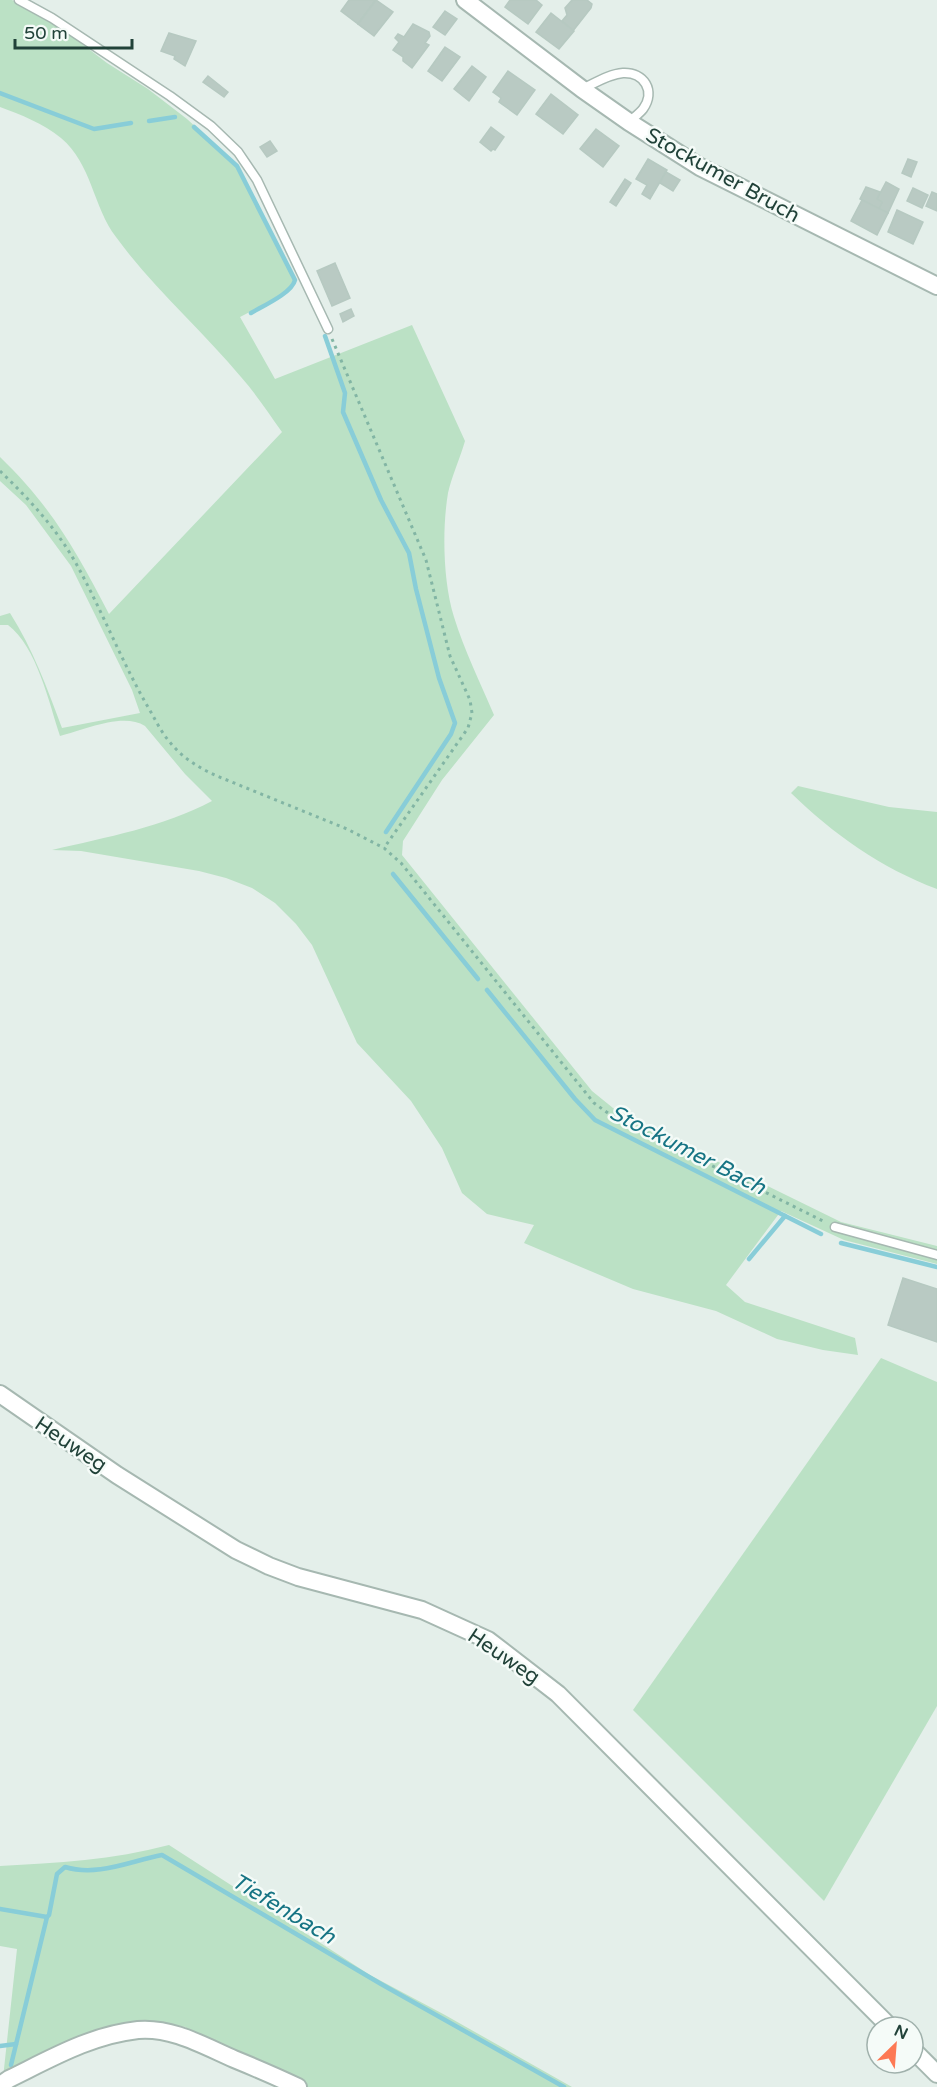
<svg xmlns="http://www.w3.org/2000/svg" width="937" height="2087" font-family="'Varela Round',sans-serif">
<rect width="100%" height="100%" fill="#e4efea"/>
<g fill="#bbe1c5">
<path d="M0,0H12L65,31L107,63L148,89L187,119L236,164L296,279L285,294L240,317L275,379L412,325L465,441C460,458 452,476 448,493C442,529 443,582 454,617C464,650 480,682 494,715L442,780L403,841L402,855L592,1091L613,1108L651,1129L841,1222L937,1246V1264L844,1240L781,1211L726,1285L745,1302L855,1338L858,1355L823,1350L777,1339L716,1311L633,1289L524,1243L534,1225L487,1214L462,1193L442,1148L411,1101L357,1043L312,945L296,924L275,903L252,888L226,878L199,871L81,851L52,850C107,837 163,827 212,801L185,774L145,726C123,712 84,730 60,736C49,703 37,647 8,625H0V616L10,613C33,649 47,688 62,728L140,713L132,690L71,566L26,505L0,481V457C51,506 77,552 109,614L282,432C269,414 256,394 241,377C201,329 153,288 116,237C93,207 92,164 61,138C43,123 21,115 0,107Z"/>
<path d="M798,786L889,807L937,812V889C881,868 833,834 791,793Z"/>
<polygon points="881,1358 937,1382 937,1706 824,1901 633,1710"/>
<path d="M169,1845L370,1975L445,2015L572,2087H279L189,2044L186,2027L133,2022L68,2042L3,2078L17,1949L0,1946V1866C57,1863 113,1860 169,1845Z"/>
</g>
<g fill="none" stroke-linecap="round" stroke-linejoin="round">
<g stroke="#88cdd8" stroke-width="4.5">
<polyline points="0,93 94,129 131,123"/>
<polyline points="149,121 175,117"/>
<path d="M194,127L237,166L295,280C292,293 263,306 251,313"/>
<polyline points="325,336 345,393 343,412 381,500 409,553 416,589 439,678 455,723 451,734 386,832"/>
<polyline points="393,874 478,979"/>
<polyline points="487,990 575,1099 595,1120 821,1234"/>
<polyline points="841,1243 937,1267"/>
<polyline points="749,1259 785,1216"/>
<path d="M0,1909L47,1917L49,1915L57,1874L65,1867C98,1877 130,1861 162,1855L381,1984L564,2087"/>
<polyline points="0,2046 16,2044"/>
<polyline points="11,2065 47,1917"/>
</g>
</g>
<g fill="#b9cac3" stroke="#b6c9c1" stroke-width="1.5">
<polygon points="349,0 376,0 358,24 341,11"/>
<polygon points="376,0 393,12 374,36 358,24"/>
<polygon points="510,0 536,0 542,5 528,24 505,7"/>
<polygon points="572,0 587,0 592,4 591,8 573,31 562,21 567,15 565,8"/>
<polygon points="445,11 457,19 445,35 433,27"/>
<polygon points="551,13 574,31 559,49 536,32"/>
<polygon points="413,24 429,32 430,36 425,43 429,45 412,68 403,61 403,57 393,50 399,42 395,38 398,34 404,37"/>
<polygon points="169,33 196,41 185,66 174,59 175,56 161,51"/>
<polygon points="445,47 460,57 442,81 428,71"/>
<polygon points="472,66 486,77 469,101 454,89"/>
<polygon points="508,71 535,90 517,115 499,102 501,98 493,92"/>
<polygon points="208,76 228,92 224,97 203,82"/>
<polygon points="551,94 578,115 563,134 536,114"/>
<polygon points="491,127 504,137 495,150 493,149 491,151 480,142"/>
<polygon points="596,129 619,146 603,167 580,149"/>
<polygon points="270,141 277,151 267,157 260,147"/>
<polygon points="648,159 667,170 650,199 642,194 647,185 636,179"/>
<polygon points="908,159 917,162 911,177 902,173"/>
<polygon points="666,172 680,180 673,191 660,183"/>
<polygon points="625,179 631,183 616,206 610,202"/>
<polygon points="886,182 899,189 888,213 879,209 882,202 877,199"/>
<polygon points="866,187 880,192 877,199 882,202 879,209 860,199"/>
<polygon points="913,188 928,195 922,208 907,201"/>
<polygon points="932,192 937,194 937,211 926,206"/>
<polygon points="862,200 888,213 877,235 851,221"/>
<polygon points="897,210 923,222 913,244 888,232"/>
<polygon points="335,263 350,298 332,306 317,271"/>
<polygon points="351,309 354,316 343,322 340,314"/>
<polygon points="903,1278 937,1289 937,1342 888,1325"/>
</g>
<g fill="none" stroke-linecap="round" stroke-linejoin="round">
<g stroke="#a6b8b1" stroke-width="11">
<g id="lane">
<polyline points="19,0 52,18 170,96 211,126 238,152 257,180 328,329"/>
<path d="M582,89C595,83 609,74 623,73C644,72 656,91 643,109C639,114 633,118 629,122"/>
<polyline points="835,1227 937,1255"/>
</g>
</g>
<g stroke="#a6b8b1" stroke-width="20">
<g id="street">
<polyline points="465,0 582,89 629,122 700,167 937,286"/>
<polyline points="0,1394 117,1475 236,1550 269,1566 298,1577 422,1610 488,1640 558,1694 890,2027"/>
<polyline points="913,2050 937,2074"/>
<path d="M0,2085L9,2079C50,2059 91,2035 138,2030C172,2027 204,2046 234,2059C256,2068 277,2077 298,2087"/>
</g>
</g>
<g stroke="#82b5a4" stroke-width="3" stroke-dasharray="3 4.5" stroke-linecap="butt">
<polyline points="332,339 426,560 450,656 470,700 472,713 468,728 384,848"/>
<path d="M0,471C30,500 58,530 78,567C104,615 124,667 152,714C157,723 162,733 169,741C181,757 199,768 217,776L347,829L384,848L401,863L594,1103L612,1116L825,1222"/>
</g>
<use href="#lane" stroke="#fff" stroke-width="8"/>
<use href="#street" stroke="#fff" stroke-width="16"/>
</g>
<g text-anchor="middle" stroke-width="5" stroke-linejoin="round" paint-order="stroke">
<g font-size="21" fill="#214239" stroke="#f5fbf8">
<text transform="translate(723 175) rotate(29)" y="7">Stockumer Bruch</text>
<text transform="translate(71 1444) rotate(34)" y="7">Heuweg</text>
<text transform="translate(504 1656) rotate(34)" y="7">Heuweg</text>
</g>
<g font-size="22" font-style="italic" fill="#167484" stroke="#f5fbf8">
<text transform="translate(688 1149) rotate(27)" y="8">Stockumer Bach</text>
<text transform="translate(284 1908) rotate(31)" y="8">Tiefenbach</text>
</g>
</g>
<g transform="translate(895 2045) rotate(25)"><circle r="28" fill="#f5fbf8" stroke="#a0b1ac" stroke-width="1.5"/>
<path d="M0-4.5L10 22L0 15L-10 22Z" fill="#fd7954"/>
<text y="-9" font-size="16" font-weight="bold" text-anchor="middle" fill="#214239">N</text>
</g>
<path d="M15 39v9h117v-9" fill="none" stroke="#214239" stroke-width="3"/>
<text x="24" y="39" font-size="18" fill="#214239" stroke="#f5fbf8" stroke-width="4.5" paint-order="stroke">50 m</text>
</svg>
